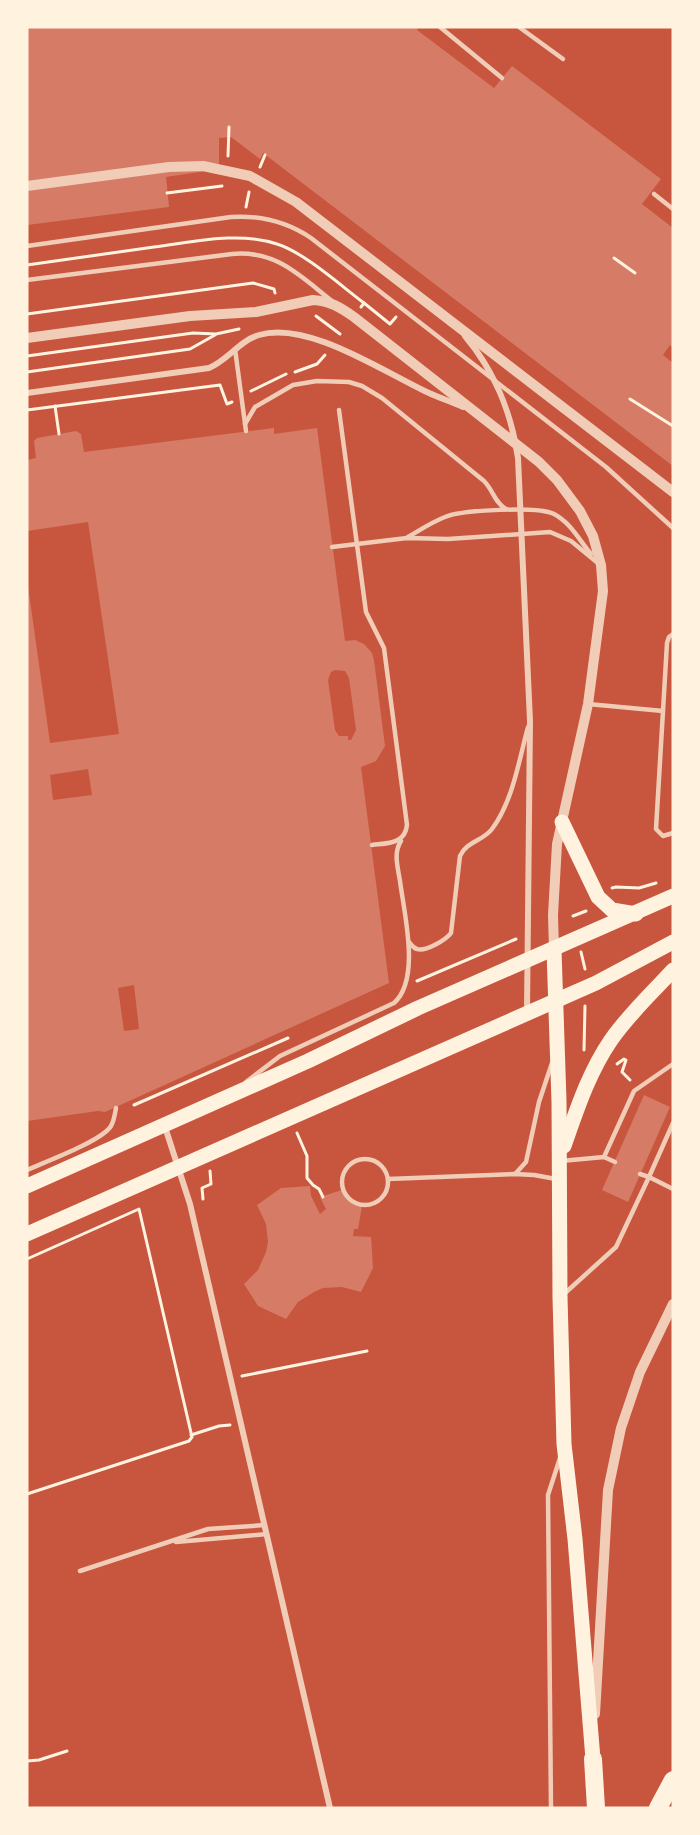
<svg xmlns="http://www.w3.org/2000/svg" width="700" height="1835" font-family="'Nunito Sans',sans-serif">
<rect width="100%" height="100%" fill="#c8553d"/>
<g fill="#d67c66" fill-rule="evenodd">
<polygon points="27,27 419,27 417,30 494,88 512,66 661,179 642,204 673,228 673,348 670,345 663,355 673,363 673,466 263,153 260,159 231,137 219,138 219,169 166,177 169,207 27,225"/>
<path d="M274,428V434L317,428L345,641L355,640L364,644L372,653L374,660L385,746L376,761L361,767L389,983L105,1112L98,1111L27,1121V579L50,743L119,734L88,522L27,531V460L36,458L34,441L37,438L76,431L81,434L84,452ZM335,670L345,671L349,678L356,730L351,740H348V736H339L335,730L328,680L331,672ZM88,769L92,795L53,800L50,775ZM134,985L139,1029L124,1031L118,988Z"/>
<polygon points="644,1095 670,1107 628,1202 602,1190"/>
<polygon points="310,1186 311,1196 320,1214 326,1209 320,1197 342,1190 351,1202 362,1206 358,1229 354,1229 353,1236 371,1237 373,1268 361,1292 342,1287 323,1288 314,1292 298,1302 286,1319 258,1306 244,1284 258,1270 266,1252 268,1242 266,1224 257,1205 281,1188"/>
</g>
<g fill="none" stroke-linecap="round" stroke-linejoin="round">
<g stroke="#fff3e0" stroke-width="3">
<polyline points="228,156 229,127"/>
<polyline points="260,167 265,155"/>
<polyline points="167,193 222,186"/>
<polyline points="246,207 249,192"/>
<polyline points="614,258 635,273"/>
<path d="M27,265C69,259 112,253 154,247C194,242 238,231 277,244C305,253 340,285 364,303"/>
<polyline points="361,307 364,303 390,324 396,317"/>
<polyline points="27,314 253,283 274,289 275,293"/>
<polyline points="316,316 340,334"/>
<polyline points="27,356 193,333 216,334 239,329"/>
<polyline points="27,372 190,349 215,335"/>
<polyline points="295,372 317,364 325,355"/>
<polyline points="251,391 286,374"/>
<polyline points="630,399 673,426"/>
<polyline points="55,406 59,434"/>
<polyline points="27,410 220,385 227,404 232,402"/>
<polyline points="612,888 616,887 639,888 656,883"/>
<polyline points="573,916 586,911"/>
<polyline points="581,952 585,969"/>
<polyline points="417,981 516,939"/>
<polyline points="584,1050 585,1006"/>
<polyline points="617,1064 624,1059 626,1060 622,1072 630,1080"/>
<polyline points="134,1105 288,1038"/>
<polyline points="297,1133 307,1156 307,1178 313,1185 319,1189 323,1197"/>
<polyline points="203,1199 202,1188 211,1184 210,1171"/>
<polyline points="27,1259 139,1209 192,1437 189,1441 27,1494"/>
<polyline points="242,1376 367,1351"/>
<polyline points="191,1435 219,1426 230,1425"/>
<polyline points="27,1761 39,1760 67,1751"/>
</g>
<g stroke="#f1ccb7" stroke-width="4.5">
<polyline points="440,27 502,78"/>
<polyline points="519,27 563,59"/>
<polyline points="654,194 673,209"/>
<path d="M27,246L231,217C261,215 287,222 311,238L606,467L673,528"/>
<path d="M27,280L232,254C276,250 299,275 332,301"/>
<polyline points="235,349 246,431"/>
<path d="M339,410L366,612L384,648L407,825C405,844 388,843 372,845"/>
<path d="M245,424L255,407L293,385L317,381L349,382L362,386L382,398L484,481C493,490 495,503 506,509"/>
<path d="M408,537C420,530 432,522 445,517C461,510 539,506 554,514C571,523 579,540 591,554"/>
<polyline points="332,547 407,538 448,539 550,532 571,541 599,564"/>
<polyline points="588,704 663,711 667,643 669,637 673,634"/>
<polyline points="663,711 656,829 663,836 673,833"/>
<path d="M409,942C412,946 413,948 417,949C425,952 446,940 451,933L460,856C467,841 483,841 492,829C513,801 519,760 528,727"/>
<path d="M246,1082L280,1056L394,1003C421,979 404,913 400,881C398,868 393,853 401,841"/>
<polyline points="604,1157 634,1091 673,1064"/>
<circle cx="365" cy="1182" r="23"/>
<polyline points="561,1161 604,1157 615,1162"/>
<path d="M27,1170C45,1162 102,1141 111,1126C114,1121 115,1114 116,1108"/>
<polyline points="516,1173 526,1162 539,1102 552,1063"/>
<polyline points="640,1174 649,1177 673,1123"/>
<polyline points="388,1179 514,1174 534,1175 556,1179"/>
<polyline points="564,1294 616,1247 649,1177 673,1189"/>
<polyline points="176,1542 267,1534"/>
<polyline points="80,1571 208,1529 265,1525"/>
<polyline points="551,1808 548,1495 560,1458"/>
</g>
<g stroke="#f1ccb7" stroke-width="6">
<path d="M465,336C495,372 511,411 518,458L530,721L527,1011"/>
<path d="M27,393L209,368C228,360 239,341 259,335C308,320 385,373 429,393C440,398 452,402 463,407"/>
<polyline points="165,1127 190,1204 330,1808"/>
</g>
<g stroke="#f1ccb7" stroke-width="10">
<polyline points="27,186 169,167 203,166 250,176 296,202 673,492"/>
<path d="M27,338L190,316L256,312L313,300C330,301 340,307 354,317L539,462L557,480L580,511L593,536L601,565L603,591L588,704L557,844L553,915L554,950"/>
<polyline points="595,1714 608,1490 621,1428 640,1372 673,1304"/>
</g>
<g stroke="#fff3e0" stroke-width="15">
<polyline points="562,822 598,897 612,910 636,914"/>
<polyline points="554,950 559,1101 560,1297 564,1444 575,1539 593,1759"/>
<path d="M564,1146C577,1109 589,1072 611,1040C629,1014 652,993 673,970"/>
<polyline points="27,1186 308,1061 418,1008 673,896"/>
<polyline points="27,1234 596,983 673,942"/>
</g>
<g stroke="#fff3e0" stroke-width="18">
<polyline points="593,1759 596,1808"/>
<polyline points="658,1808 673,1780"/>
</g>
</g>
<rect width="700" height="1835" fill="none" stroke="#fff3e0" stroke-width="57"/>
</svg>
